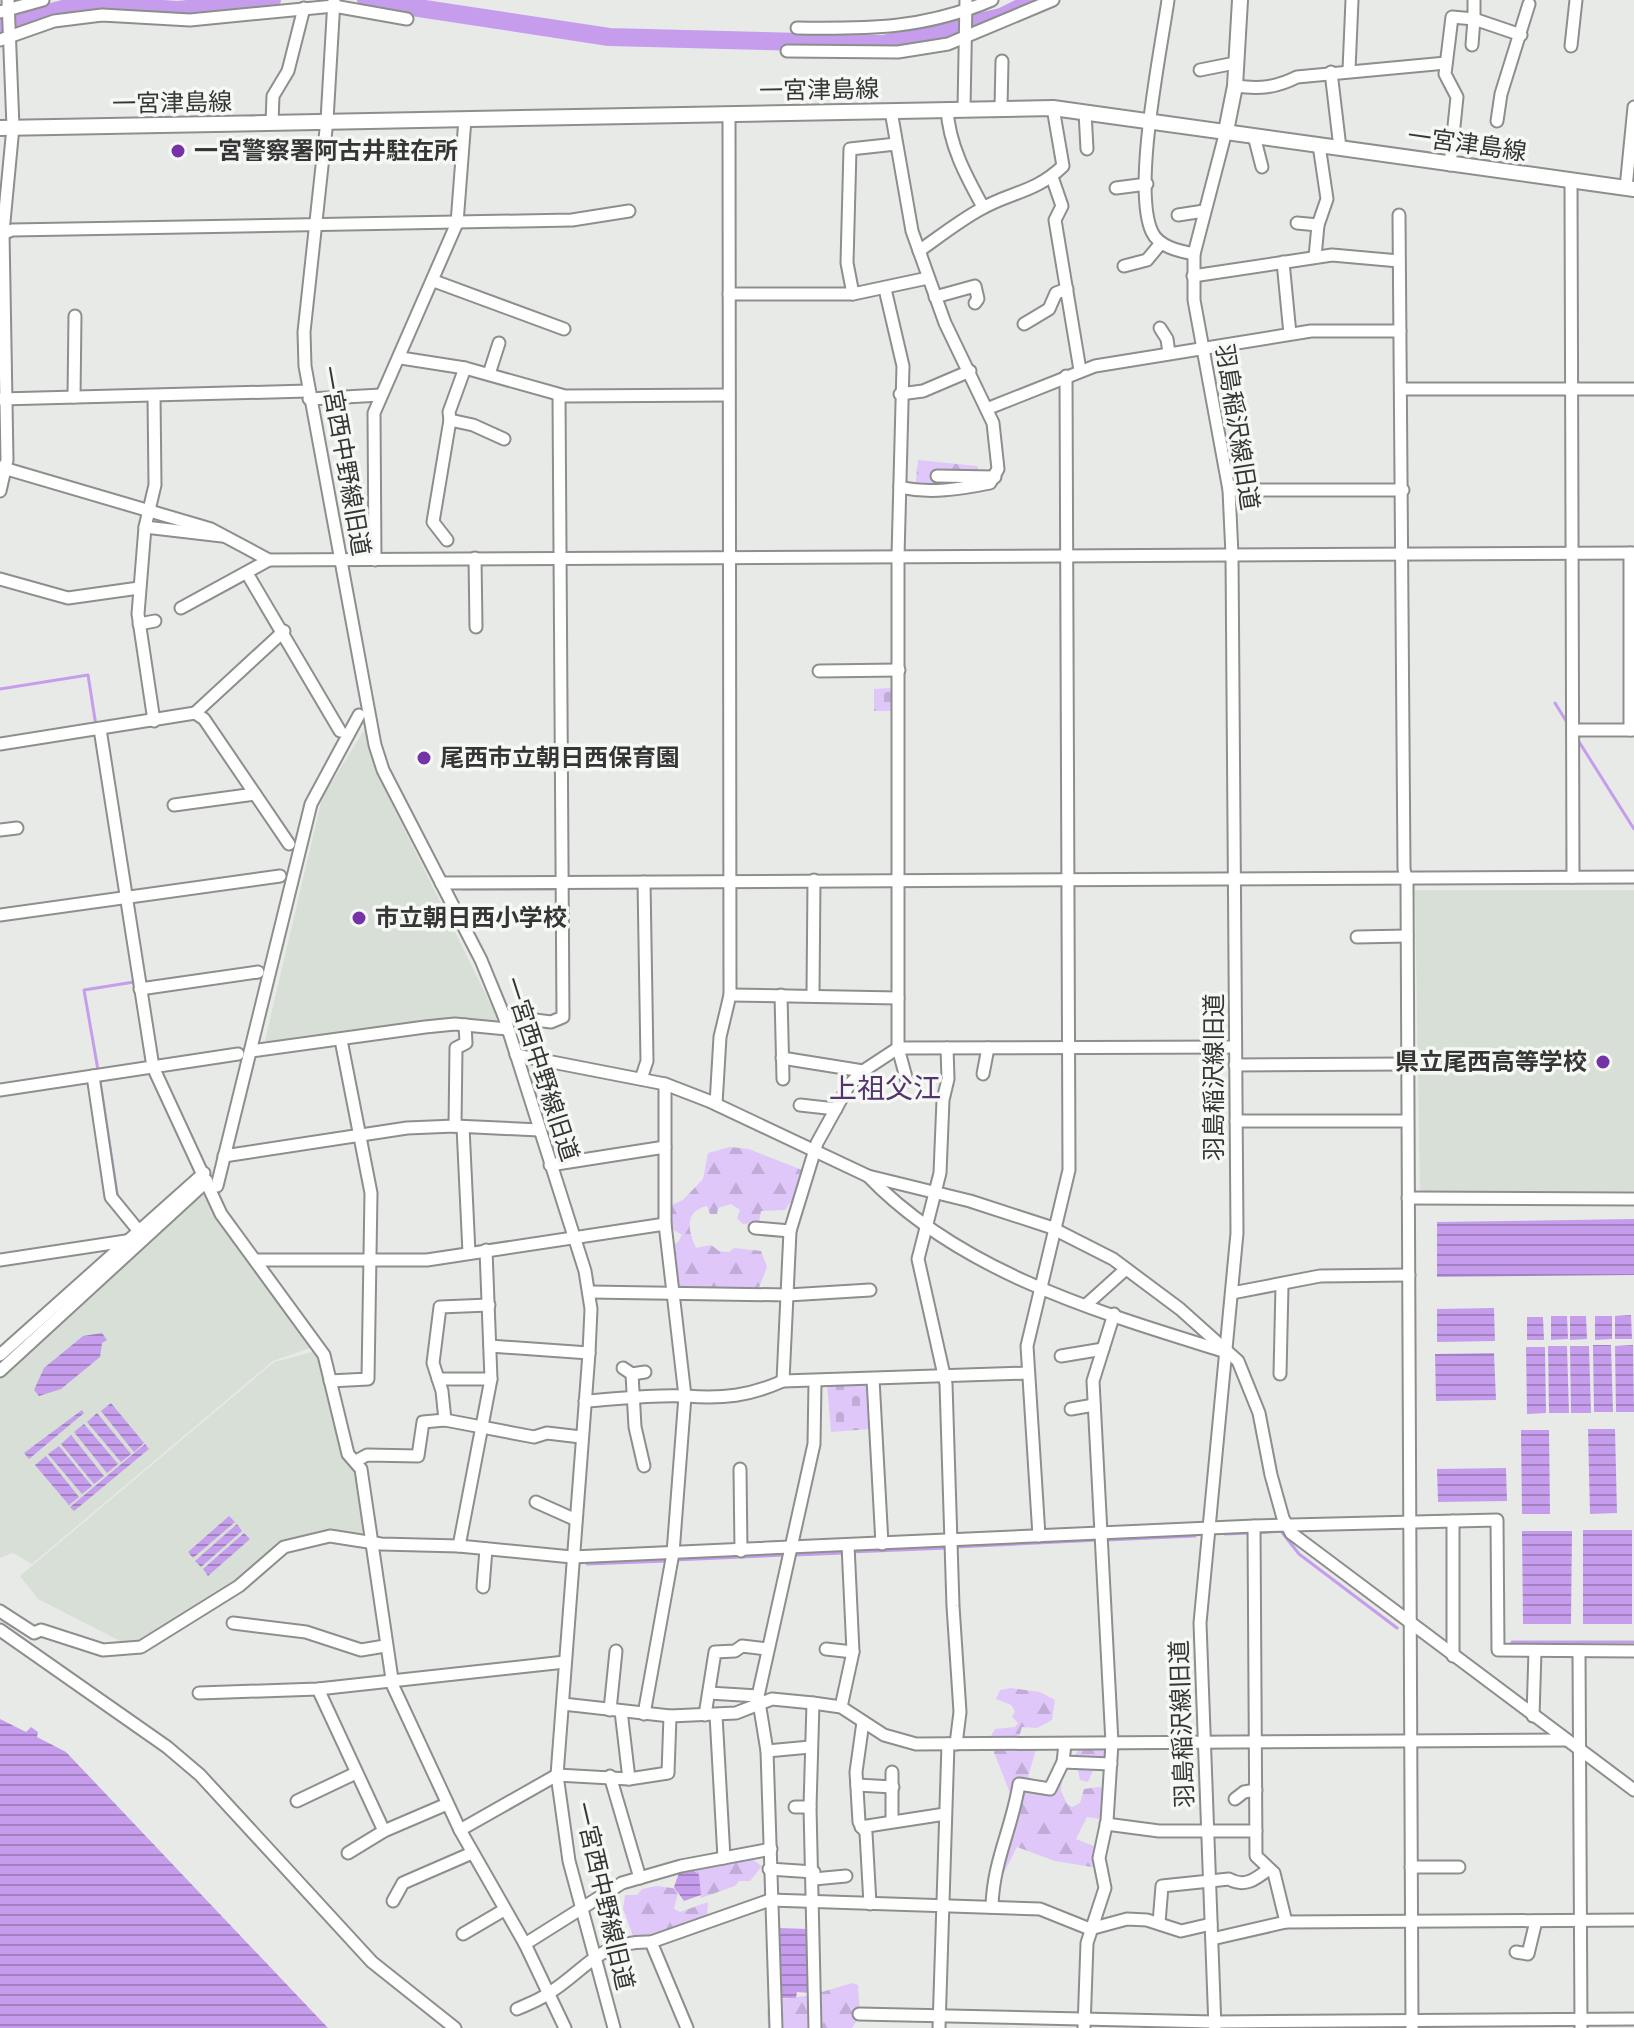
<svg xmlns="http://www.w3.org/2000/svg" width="1634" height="2028" font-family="Lato,'Noto Sans JP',sans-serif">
<defs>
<pattern id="forest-firs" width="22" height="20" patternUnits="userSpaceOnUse" patternTransform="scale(2)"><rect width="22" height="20" fill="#e0c7fa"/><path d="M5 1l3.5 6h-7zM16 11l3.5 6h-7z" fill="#c1acd7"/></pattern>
<pattern id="cemetery-stones" width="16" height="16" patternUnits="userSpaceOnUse" patternTransform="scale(2)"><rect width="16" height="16" fill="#e0c7fa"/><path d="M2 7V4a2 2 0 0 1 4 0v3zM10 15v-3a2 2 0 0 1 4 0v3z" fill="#c1acd7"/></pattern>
<pattern id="water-rules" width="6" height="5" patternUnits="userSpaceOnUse" patternTransform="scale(2)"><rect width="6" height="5" fill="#c59dec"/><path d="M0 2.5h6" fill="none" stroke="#a181c0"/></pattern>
</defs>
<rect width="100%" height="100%" fill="#e8eae7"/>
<g fill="#d7dfd6">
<polygon points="366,727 376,772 498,1019 493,1024 454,1019 264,1045 322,798"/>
<polygon points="1415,890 1634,890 1634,1191 1420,1192"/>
<polygon points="204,1189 313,1347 273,1361 32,1564 13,1553 0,1558 0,1378"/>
<polygon points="316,1351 334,1420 346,1457 354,1463 359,1483 365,1529 360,1534 325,1532 278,1544 231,1584 130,1646 38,1599 20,1576 274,1362"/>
</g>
<g fill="url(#forest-firs)">
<polygon points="918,460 977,466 982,477 971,487 915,490"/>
<path d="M730,1147L749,1149L802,1170C804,1188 794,1196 785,1210L761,1211L759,1223L743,1224L737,1218L740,1210L731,1204L718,1208L717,1214H710L707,1206C684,1211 688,1231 696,1248L711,1245L719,1251L729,1252L734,1248L761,1251L767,1267L758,1290H678L668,1246L678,1242L682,1235L667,1226L666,1207L683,1200L703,1179L708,1153Z"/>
<polygon points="1011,1688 1040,1692 1055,1700 1052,1720 1037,1728 1022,1727 1018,1741 1036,1749 1028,1777 1048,1784 1079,1750 1104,1746 1111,1752 1108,1761 1095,1766 1088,1782 1080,1780 1078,1770 1070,1767 1062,1773 1061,1791 1067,1804 1072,1807 1080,1803 1084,1789 1099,1787 1108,1790 1107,1815 1100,1819 1087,1817 1076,1839 1099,1848 1098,1868 1055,1861 1017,1847 1001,1878 1010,1793 989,1740 995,1729 1015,1727 1018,1723 1012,1717 1015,1711 1011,1705 996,1699 1000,1690"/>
<polygon points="750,1858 762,1866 750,1881 739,1881 735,1886 701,1898 696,1868"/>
<polygon points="657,1886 679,1889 674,1909 680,1912 708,1902 707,1917 654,1937 634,1938 623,1909 625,1895 637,1895 642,1889"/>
<polygon points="852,1983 858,1985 860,2016 852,2028 768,2028 767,2011 775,2000 812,1995"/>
</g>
<g fill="url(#cemetery-stones)">
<polygon points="892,688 892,711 874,711 874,689"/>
<polygon points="873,1382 871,1429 831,1432 827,1384"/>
</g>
<g fill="url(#water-rules)">
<polygon points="1634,1219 1634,1275 1437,1277 1437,1222"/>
<polygon points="1494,1308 1495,1341 1437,1342 1437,1309"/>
<polygon points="1631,1315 1632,1339 1615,1339 1615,1316"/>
<polygon points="1551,1316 1567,1316 1568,1339 1551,1340"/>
<polygon points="1570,1316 1586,1316 1587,1339 1570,1340"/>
<polygon points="1595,1316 1612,1316 1612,1339 1595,1340"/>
<polygon points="1527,1317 1543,1317 1544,1340 1527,1340"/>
<polygon points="102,1333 107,1340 102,1343 100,1357 61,1389 39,1396 34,1390 44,1368 83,1336"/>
<polygon points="1593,1345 1611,1345 1613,1412 1594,1412"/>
<polygon points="1633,1345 1634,1412 1616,1412 1615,1346"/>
<polygon points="1548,1346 1567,1346 1569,1413 1549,1413"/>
<polygon points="1570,1346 1589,1346 1591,1413 1571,1413"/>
<polygon points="1526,1347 1545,1347 1546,1413 1527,1414"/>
<polygon points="1494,1353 1496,1400 1436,1401 1435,1354"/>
<polygon points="111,1403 144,1443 134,1452 101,1411"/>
<polygon points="82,1410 84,1413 29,1459 24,1453"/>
<polygon points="97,1413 131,1454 121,1462 87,1422"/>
<polygon points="84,1424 118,1464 107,1473 74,1432"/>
<polygon points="1588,1429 1615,1429 1617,1513 1590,1514"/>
<polygon points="1521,1430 1549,1430 1550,1514 1522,1514"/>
<polygon points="71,1435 104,1476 94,1484 61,1444"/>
<polygon points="145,1444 149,1449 74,1511 70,1507"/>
<polygon points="59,1446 92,1486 82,1494 48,1454"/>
<polygon points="46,1456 79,1497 69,1505 35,1465"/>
<polygon points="1506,1468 1507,1501 1438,1502 1437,1469"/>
<polygon points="229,1516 235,1522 193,1558 188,1552"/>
<polygon points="237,1524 242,1531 201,1567 195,1561"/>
<rect x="1583" y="1530" width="49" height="94"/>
<polygon points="1522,1531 1572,1531 1571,1624 1523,1624"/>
<polygon points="244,1533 250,1539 208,1576 203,1569"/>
<polygon points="0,1719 26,1732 31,1727 38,1732 37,1737 66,1752 328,2028 0,2028"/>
<polygon points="691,1868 699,1875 701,1895 684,1901 674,1887 680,1870"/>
<polygon points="778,1928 809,1929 810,1993 797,1992 796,1998 781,1998"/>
</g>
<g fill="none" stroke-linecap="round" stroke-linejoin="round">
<g stroke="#c59dec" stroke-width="3">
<polyline points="0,689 88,675 96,726"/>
<polyline points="1555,703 1568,724"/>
<polyline points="1576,737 1634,829"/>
<polyline points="463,889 553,889"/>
<polyline points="98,1070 84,990 134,982"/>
<polyline points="100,1081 118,1200"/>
<polyline points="1257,1533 1281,1531 1299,1554 1397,1628"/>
<polyline points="1225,1534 1249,1533"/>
<polyline points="1106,1540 1195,1536"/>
<polyline points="955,1547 1099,1540"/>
<polyline points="851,1552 947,1548"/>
<polyline points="795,1555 843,1553"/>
<polyline points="675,1560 787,1555"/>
<polyline points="587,1564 667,1561"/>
<polyline points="1512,1642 1634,1642"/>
</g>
<g stroke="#c59dec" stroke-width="18">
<polyline points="366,0 609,37 883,44 1001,17 1036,0"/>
<polyline points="0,25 83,4 178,10 272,0"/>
</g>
<g stroke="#8d8f8c" stroke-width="15">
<g id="minor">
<polyline points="334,0 327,120 304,332 305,366 375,745 383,770 481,960 504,1016 585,1271 591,1309 589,1353 557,1775 569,1861 614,2028"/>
<path d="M1168,0C1161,50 1132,189 1152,232C1159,247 1179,251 1194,254"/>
<polyline points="0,12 43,0"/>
<path d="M797,28C870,29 924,29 992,0"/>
<polyline points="0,40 54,21 102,15 190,20 334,6 407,19"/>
<polyline points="1472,45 1474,19 1521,35"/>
<polyline points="1571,46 1576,0"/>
<polyline points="787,51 898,52 948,44 1053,0"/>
<polyline points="1200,70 1235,63"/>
<polyline points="1349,70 1352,0"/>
<polyline points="1331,72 1340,148"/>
<path d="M1235,86C1260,89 1275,88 1297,77L1446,63"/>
<polyline points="1001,108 1002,61"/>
<path d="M947,109C949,145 966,176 983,207"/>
<polyline points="964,109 966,0"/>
<path d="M891,111L912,231L945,323L993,423L998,469L990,483C960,489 930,494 900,487"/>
<polyline points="1085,112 1087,149"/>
<polyline points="1497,121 1501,94 1529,4"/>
<polyline points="272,123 273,96 288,71 304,8"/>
<polyline points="1254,136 1262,167"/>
<polyline points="1450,165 1457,97 1445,74 1452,17 1474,19 1474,0"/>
<polyline points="1052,177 1062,206 1055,220 1080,370"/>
<polyline points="1571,181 1573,877"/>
<polyline points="1116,188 1147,184"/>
<polyline points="1626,188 1634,107"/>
<polyline points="1178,215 1204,211"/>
<polyline points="1399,215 1404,869 1407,882 1412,2028"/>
<polyline points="1297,223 1318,225"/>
<polyline points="0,235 12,230 572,220 629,211"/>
<path d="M919,251C939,237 959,221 981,209C1010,192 1035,193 1063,166L1053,108"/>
<polyline points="1315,257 1318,225 1327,199 1319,145"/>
<polyline points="1283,262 1290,334"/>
<polyline points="1124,266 1147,260 1161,243"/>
<polyline points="1193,276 1332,255 1399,261"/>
<polyline points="434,281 564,329"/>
<polyline points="885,289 903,366 898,556 898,1048 907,1081"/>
<polyline points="729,294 853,294 928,278"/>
<polyline points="853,294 847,263 850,149 896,144"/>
<polyline points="935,297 975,286 978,299 975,303"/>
<polyline points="1024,324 1049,309 1056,293 1067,289"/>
<polyline points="1160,328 1167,339 1169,353"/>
<polyline points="401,358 465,368 565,396 729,395"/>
<polyline points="465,368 449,412 450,420 473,425 504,439"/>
<polyline points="489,374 499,343"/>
<polyline points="1401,389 1634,389"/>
<polyline points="900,394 923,391 970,371"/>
<polyline points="154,396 155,485 145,527 138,614 154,721"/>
<polyline points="74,397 75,316"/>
<polyline points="1,399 308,391"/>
<polyline points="309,399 381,395"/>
<polyline points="989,408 1095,366 1311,331 1400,331"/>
<polyline points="0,467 211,529 269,560 1634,553"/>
<polyline points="937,476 995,477"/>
<polyline points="1229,490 1403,490"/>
<polyline points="0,491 7,460 3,232 13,127 8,0"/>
<polyline points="145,527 222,536"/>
<polyline points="447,540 433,522 450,420"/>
<polyline points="475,558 476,627"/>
<polyline points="375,560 374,413 457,223 465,119"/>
<polyline points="248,575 340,731"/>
<polyline points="0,579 68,598 139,588"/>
<polyline points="181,608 269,560"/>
<polyline points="139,624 155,621"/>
<polyline points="819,671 899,670"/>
<polyline points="195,713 284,631"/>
<polyline points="100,729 153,1067 221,1214 324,1355 348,1454 361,1469 393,1686 460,1830 525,1944 565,2028"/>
<polyline points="1573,730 1634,730"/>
<polyline points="1630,730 1630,553"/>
<polyline points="0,744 195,713 204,719 289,844"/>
<polyline points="174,805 255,794"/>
<polyline points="0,830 17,828"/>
<polyline points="441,883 1634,877"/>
<polyline points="0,915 280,876"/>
<polyline points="1357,937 1407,936"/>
<polyline points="140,989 258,972"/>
<polyline points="813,994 814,880"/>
<polyline points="730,995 898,998"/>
<polyline points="781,995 783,1079"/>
<polyline points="504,1016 551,1022 563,1017 559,395"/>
<polyline points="947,1048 948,1079 943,1100 940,1173 918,1259 946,1384 953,1606 960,1712 956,1744"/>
<polyline points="251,1051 425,1027 455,1024 507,1029"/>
<polyline points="516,1055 665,1084 709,1101 868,1176 970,1201 1050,1227 1113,1259 1180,1309 1238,1361 1259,1413 1271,1475 1283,1518 1291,1533 1634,1790"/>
<polyline points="782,1058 863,1071"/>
<polyline points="1235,1065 1406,1064"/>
<polyline points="983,1074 988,1048"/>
<polyline points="93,1076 111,1197 138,1230"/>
<polyline points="641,1079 647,1061 644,882"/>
<polyline points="0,1090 238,1054"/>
<polyline points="716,1104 720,1037 730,995 729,114"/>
<polyline points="800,1105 836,1109"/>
<polyline points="1236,1121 1407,1121"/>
<polyline points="455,1126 456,1048 466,1043 465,1025"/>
<polyline points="463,1127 469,1253"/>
<polyline points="224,1156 407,1128 455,1126 539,1130"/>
<polyline points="550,1165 665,1147"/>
<path d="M868,1176C961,1273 1101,1313 1226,1352"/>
<polyline points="217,1186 311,804 359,715"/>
<polyline points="1408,1198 1634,1199"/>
<polyline points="755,1228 790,1231"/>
<polyline points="0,1260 126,1241"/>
<polyline points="255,1260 427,1260 665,1224"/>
<polyline points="590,1292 788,1295 870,1290"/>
<polyline points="1232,1293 1320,1276 1409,1275"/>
<polyline points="1087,1304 1126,1269"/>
<polyline points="490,1346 589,1353"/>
<polyline points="0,1355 204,1173"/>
<polyline points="1061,1356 1103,1349"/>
<polyline points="623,1368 632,1374 645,1372"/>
<polyline points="0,1371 207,1181"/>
<polyline points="632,1374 635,1427 644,1466"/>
<polyline points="1280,1374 1282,1286"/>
<polyline points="438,1379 491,1379"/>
<polyline points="873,1379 882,1544"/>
<polyline points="330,1381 368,1379 371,1193 341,1040"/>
<polyline points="783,1381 790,1231 817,1143 849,1085 863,1071 898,1048 1235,1047"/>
<path d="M585,1401C618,1399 653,1394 686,1396C723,1399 749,1396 783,1381L1028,1373"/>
<polyline points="1071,1409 1094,1405"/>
<polyline points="445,1420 442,1391 433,1363 440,1307 489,1305"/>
<polyline points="356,1461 367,1455 418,1456 423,1422 445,1420 534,1437 547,1433 581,1437"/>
<polyline points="740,1469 741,1551"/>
<polyline points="536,1502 574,1519"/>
<polyline points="1453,1521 1453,1656"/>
<polyline points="1254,1526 1256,1856 1274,1873 1286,1922"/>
<polyline points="1039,1536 1027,1346 1069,1170 1066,376"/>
<polyline points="459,1546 491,1379 486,1250"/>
<polyline points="483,1587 486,1549"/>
<polyline points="0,1611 34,1633 41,1630 103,1650 141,1647 239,1586 284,1547 330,1536 381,1544 459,1546 572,1557 1254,1526 1497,1520 1498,1650 1634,1651"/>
<polyline points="233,1623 306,1632 361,1650 385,1646"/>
<polyline points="0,1630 167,1747 200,1775 372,1962 455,2028"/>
<polyline points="826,1649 853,1652"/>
<polyline points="1579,1651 1581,2027"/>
<polyline points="318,1689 384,1831"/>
<polyline points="199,1693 318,1689 565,1662"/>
<polyline points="709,1693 758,1696"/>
<polyline points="813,1703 810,1807 815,2028"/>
<polyline points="563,1704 670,1716 736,1713 772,1699 813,1703 841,1707 884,1735 916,1744 1565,1740"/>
<polyline points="841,1707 853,1652 848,1545"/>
<polyline points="610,1710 616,1651"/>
<polyline points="621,1711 629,1779"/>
<polyline points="644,1714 673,1553 685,1396 665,1224 665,1084"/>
<polyline points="705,1715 715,1652 735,1651 742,1646 767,1649"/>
<polyline points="716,1715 724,1858"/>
<polyline points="1533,1716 1535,1651"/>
<polyline points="863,1722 856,1772 859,1822 866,1833 870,1904"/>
<polyline points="767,1751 810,1747"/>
<polyline points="1063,1762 1111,1764"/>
<polyline points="610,1776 640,1878"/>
<polyline points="857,1785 893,1787"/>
<polyline points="1235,1799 1244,1792 1256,1790"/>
<polyline points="297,1801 356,1773"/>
<polyline points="795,1807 810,1807"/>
<polyline points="892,1821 892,1772"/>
<polyline points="1106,1824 1159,1831 1256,1831"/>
<polyline points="861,1827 945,1814"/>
<polyline points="460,1830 557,1775 629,1779 668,1773 670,1716"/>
<polyline points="348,1853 384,1831 447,1804"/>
<polyline points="1411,1867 1459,1867"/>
<polyline points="769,1869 814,1872"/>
<polyline points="814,1879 846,1876"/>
<polyline points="393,1901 403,1883 472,1853"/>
<path d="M992,1907C993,1861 1012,1829 1019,1784L1050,1789L1063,1762L1065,1744"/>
<path d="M1159,1923L1162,1886L1229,1879C1245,1888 1256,1879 1269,1869"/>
<polyline points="463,1934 504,1910"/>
<polyline points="1212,1939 1286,1922 1634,1920"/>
<polyline points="525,1944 622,1883 681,1866 771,1849"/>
<polyline points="1516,1952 1528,1954 1536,1921"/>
<path d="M517,2009C526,2005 537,2001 546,1995C586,1971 598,1940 651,1942"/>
<polyline points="859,2014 1214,2022 1634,2019"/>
<polyline points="687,2028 651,1942 770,1900 1040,1909 1090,1929 1127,1919 1147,1920 1181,1931 1211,1924"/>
<polyline points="776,2028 767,1751 758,1696 814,1444 815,1382"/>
<polyline points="939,2028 948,1744"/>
<polyline points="1084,2028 1087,1943 1105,1888 1099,1858 1107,1821 1112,1743 1093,1381 1114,1314"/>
<polyline points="1215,2028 1200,1623 1237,1233 1232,555 1229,490 1194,300 1194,254 1226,131"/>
</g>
</g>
<g stroke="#8d8f8c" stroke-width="18">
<g id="major">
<polyline points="0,128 1053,108 1634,189"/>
<polyline points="1226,131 1235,86 1240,0"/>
</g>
</g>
<use href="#minor" stroke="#fff" stroke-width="11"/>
<use href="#major" stroke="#fff" stroke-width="14"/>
</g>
<g fill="#7633a7" stroke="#f5f8f4" stroke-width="3">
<circle cx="178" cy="151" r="8"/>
<circle cx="424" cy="758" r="8"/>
<circle cx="359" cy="918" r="8"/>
<circle cx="1603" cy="1062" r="8"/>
</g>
<g text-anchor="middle" stroke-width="7" stroke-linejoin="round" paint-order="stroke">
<g font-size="24" fill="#343534" stroke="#f5f8f4">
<text transform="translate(819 90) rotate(-1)" y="8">一宮津島線</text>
<text transform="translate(172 103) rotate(-1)" y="8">一宮津島線</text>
<text transform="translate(1467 144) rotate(8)" y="8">一宮津島線</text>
<text transform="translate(1237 427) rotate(81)" y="8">羽島稲沢線旧道</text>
<text transform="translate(345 461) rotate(80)" y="8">一宮西中野線旧道</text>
<text transform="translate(541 1069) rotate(72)" y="8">一宮西中野線旧道</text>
<text transform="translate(1214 1077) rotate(-90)" y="8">羽島稲沢線旧道</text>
<text transform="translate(1182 1724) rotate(-92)" y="8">羽島稲沢線旧道</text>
<text transform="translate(604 1896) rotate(77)" y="8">一宮西中野線旧道</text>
</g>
<g font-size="24" font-weight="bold" fill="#343534" stroke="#f5f8f4" text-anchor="start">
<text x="194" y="159">一宮警察署阿古井駐在所</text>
<text x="440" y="766">尾西市立朝日西保育園</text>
<text x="375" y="926">市立朝日西小学校</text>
<text x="1587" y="1070" text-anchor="end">県立尾西高等学校</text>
</g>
<g font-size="28" fill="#53346e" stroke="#f5f8f4">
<text x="885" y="1098">上祖父江</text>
</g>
</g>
</svg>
